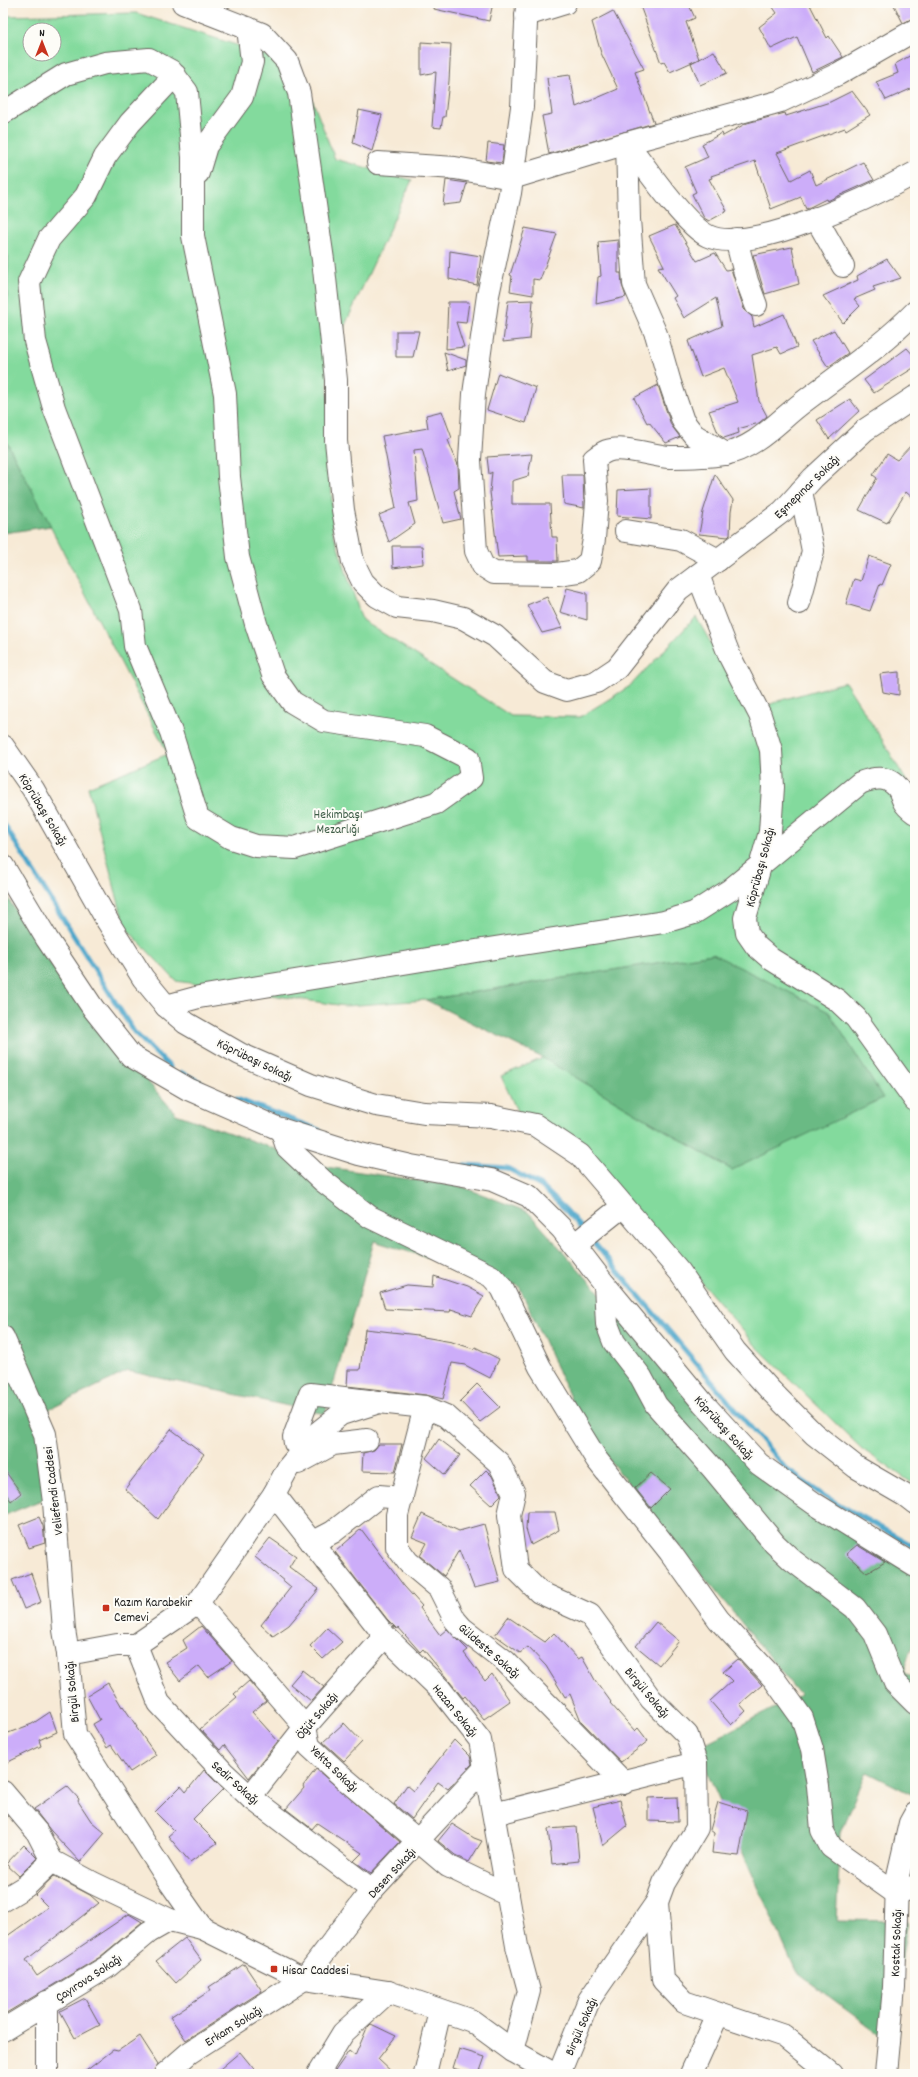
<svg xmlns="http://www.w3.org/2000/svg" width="918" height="2077" font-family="Dekko,sans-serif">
<rect width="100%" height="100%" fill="#fdfcf7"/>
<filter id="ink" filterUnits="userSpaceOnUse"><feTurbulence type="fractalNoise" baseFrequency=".025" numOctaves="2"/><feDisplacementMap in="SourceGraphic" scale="8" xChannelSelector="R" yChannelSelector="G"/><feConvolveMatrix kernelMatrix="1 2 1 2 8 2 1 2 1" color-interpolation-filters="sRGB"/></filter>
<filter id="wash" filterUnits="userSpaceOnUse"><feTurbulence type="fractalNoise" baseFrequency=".012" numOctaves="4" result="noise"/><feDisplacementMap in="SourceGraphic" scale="16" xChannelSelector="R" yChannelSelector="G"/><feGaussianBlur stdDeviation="0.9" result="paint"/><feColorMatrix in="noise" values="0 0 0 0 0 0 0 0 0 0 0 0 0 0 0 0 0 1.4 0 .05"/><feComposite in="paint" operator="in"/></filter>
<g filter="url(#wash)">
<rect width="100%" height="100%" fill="#f7ead6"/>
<path fill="#83da9d" stroke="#507b5c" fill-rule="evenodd" d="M136,13L299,65L335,159L412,180L327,364L333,532L362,620L511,716L580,717L630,686L696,617L751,713L778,701L845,682L883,741L915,796V1485L862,1449L756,1346L692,1271L517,1111L501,1076L543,1058L732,1170L713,954L426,1000L345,1006L176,981L125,927L88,787L168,754L3,435L8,256L3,250V16ZM30,30H54V54H30Z"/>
<g fill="#6aba84" stroke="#436b50">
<polygon points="3,250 8,256 3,435 51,526 4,533 3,531"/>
<polygon points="3,891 67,988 176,1114 326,1167 463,1187 528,1212 749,1461 915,1570 915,1637 903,1672 915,1679 915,1796 867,1772 841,1832 836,1920 908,1921 888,2040 796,1972 696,1748 800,1695 585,1430 519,1286 374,1241 325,1414 128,1371 48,1410 63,1491 3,1516"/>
<polygon points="713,954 829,1012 883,1098 732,1170 543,1058 426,1000"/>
</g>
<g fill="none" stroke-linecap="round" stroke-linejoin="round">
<g stroke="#4ca6ca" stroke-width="5">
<polyline points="3,823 134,1032 170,1067"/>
<polyline points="182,1073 202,1083"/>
<polyline points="237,1099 319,1130"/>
<polyline points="465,1165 507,1168 541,1186 565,1209 584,1231"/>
<polyline points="590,1238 786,1469 824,1496 915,1547"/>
</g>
</g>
<g id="blocks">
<g fill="#ccadf9">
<polygon points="435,3 493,3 489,21 434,9"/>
<polygon points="639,3 688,3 695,18 686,22 699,59 670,72 664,62 661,63"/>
<polygon points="770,3 809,3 827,38 829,36 843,57 812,72 797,37 771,49 759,27 777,13"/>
<polygon points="893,3 915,3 915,18 903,23"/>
<polygon points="613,11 644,69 635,72 654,123 549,154 542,116 552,114 547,78 570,75 576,107 618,89 601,53 592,22"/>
<polygon points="421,42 451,44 449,81 445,117 443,117 441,128 432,127 436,72 421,75"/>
<polygon points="714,51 727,73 700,85 691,63"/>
<polygon points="915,53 915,87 886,100 876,82 898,73 895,64"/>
<polygon points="852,91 870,115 846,130 845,128 777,153 791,180 810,170 816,185 863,162 874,180 827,201 826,199 806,209 801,197 771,209 755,161 711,176 712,178 709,179 727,211 709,221 704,218 692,194 696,192 685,167 708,157 702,144 722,133 723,136 747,123 785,113 786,116 830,102"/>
<polygon points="359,110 382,115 372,151 353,143"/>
<polygon points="488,143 504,145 502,163 486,161"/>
<polygon points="446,180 467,183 461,203 443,205"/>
<polygon points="675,225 697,261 715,253 726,270 731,269 744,309 752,317 754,327 784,314 797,347 781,354 777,347 752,355 759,401 767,416 759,423 738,429 739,433 724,438 719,435 709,411 738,402 724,368 701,377 688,341 722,326 716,298 684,318 673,298 676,296 658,267 664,266 649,236"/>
<polygon points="525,228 557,234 540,280 533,279 533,295 510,291 512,276 510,275"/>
<polygon points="618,240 618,273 621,273 622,285 626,297 596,304 598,277 601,276 598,242"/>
<polygon points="792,247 799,284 765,294 753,255"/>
<polygon points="450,251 481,256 477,285 449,279"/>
<polygon points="887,259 901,278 873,287 875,290 854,299 860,306 843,323 823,296 858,280 857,276"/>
<polygon points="533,300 530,339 503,342 508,301"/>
<polygon points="448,302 469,302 466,323 456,322 464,347 446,349"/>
<polygon points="834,330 848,353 828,367 811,341"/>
<polygon points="396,331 419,331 413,357 396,357"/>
<polygon points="907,348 915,357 915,367 874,393 864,380"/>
<polygon points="444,352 466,360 466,365 448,371"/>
<polygon points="498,373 536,388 526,423 487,410"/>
<polygon points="658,385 671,425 680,437 666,443 649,422 647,423 634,398"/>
<polygon points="850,399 859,411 829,439 817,420"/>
<polygon points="442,411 452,438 448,440 458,465 459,488 454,491 461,519 443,523 422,449 414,450 418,501 409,503 415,524 389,542 379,515 396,508 382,436 428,428 426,415"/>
<polygon points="915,441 915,500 906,492 887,523 859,510 877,478 873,475 887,454 897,460"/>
<polygon points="532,454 528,476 512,481 512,504 550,504 552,537 557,537 558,561 528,561 528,556 498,557 490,492 492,472 489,474 487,457"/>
<polygon points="715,474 733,500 731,512 730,535 728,537 699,534 703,512"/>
<polygon points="562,475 583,475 584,508 564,504"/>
<polygon points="651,488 651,519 617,516 618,490"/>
<polygon points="392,546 422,546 423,564 393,568"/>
<polygon points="869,556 891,564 882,585 880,584 870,611 846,604 854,579 861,581"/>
<polygon points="567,588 587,593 587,620 560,612"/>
<polygon points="547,597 562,628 542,633 527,605"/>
<polygon points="899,672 899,695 883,692 880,674"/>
<polygon points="434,1276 467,1287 484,1296 472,1316 451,1309 450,1312 385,1309 380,1293 407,1285 433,1287"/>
<polygon points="365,1329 418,1335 418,1336 452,1342 474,1349 475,1347 499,1359 490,1378 465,1365 452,1363 443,1399 426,1395 347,1386 348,1370 360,1370"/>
<polygon points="477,1384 500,1407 480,1422 460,1401"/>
<polygon points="171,1429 204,1454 158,1519 125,1489"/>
<polygon points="439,1439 460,1455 445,1475 426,1458"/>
<polygon points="379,1444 402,1444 395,1472 362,1471 363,1453 374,1450"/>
<polygon points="3,1468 21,1493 11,1501 3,1490"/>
<polygon points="486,1470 492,1476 501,1495 491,1505 470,1486"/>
<polygon points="651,1473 670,1489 651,1508 635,1488"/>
<polygon points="527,1512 555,1512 559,1530 531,1545 526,1529"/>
<polygon points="422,1514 459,1531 484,1524 500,1582 474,1588 459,1550 444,1576 420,1556 427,1543 412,1537"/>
<polygon points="39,1517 43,1526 45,1543 29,1548 19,1525"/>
<polygon points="361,1529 404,1586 422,1606 420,1608 440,1635 447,1629 468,1650 464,1653 485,1681 492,1674 510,1701 484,1719 465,1696 463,1698 423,1649 420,1652 398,1627 397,1629 387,1619 335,1552"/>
<polygon points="270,1538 296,1556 289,1567 319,1589 289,1625 273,1636 261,1625 291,1587 255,1557"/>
<polygon points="857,1545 885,1562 867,1573 846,1554"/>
<polygon points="31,1573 41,1602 24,1609 12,1580"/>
<polygon points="508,1617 545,1642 554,1633 578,1659 582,1657 595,1680 611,1702 610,1703 635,1731 638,1728 648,1741 621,1762 581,1721 570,1694 565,1697 546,1666 528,1647 520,1653 495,1635"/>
<polygon points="656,1622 679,1641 659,1665 636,1646"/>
<polygon points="201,1626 232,1661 208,1677 199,1666 180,1681 165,1662 187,1648 183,1640"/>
<polygon points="327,1628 342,1642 323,1659 310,1646"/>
<polygon points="738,1659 762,1685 740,1704 746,1711 731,1725 710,1701 732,1681 723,1672"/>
<polygon points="302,1670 324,1687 311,1701 290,1684"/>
<polygon points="249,1681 266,1701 252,1712 278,1741 249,1778 224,1745 220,1750 200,1729 237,1697 234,1694"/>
<polygon points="108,1683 122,1707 123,1706 137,1727 136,1727 156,1755 130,1772 111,1745 107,1748 93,1724 100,1720 87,1696"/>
<polygon points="50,1712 57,1732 39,1740 41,1746 6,1763 3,1755 3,1735 32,1724"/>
<polygon points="344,1723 362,1742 344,1761 323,1742"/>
<polygon points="454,1740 470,1756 472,1764 448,1789 438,1782 412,1819 394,1804 407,1785 414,1791"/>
<polygon points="316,1769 400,1842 371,1873 354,1861 362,1853 317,1823 312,1829 286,1809 304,1788 303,1786"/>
<polygon points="204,1770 223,1789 193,1819 217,1843 190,1862 168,1836 174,1831 155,1812 181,1786 186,1792"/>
<polygon points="67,1786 79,1799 78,1801 91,1821 105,1833 80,1862 51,1831 34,1809"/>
<polygon points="677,1797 678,1822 648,1821 648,1798"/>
<polygon points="620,1800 627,1826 603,1846 593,1807"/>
<polygon points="718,1802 747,1811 739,1856 712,1853 714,1833 710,1830"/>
<polygon points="452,1824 474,1838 482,1841 469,1862 455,1855 438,1841"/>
<polygon points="576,1827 579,1861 552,1864 548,1829"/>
<polygon points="24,1845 37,1858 19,1876 6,1864"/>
<polygon points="54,1876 90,1895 99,1903 26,1960 37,1976 129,1914 142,1922 100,1957 3,2015 3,1939 48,1907 36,1895"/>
<polygon points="185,1938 201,1960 176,1983 156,1961"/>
<polygon points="244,1964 262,1991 186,2040 170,2017 211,1990 209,1987"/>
<polygon points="85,1998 100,2025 75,2038 60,2011"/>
<polygon points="371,2024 396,2036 378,2059 394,2074 333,2074 349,2051 355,2056 367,2028"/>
<polygon points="140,2036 158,2064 153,2073 82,2074 113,2050 118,2051"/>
<polygon points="459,2049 485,2057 479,2074 471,2074 453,2068"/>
<polygon points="240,2052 258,2074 214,2074"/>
</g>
</g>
</g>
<g filter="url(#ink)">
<use href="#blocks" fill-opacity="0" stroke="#69645d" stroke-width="1"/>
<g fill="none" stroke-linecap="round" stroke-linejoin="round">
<g stroke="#69645d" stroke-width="24">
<g id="minor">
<polyline points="183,3 262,34 287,61 299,93 323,260 336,380 336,441 343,510 353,562 363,582 377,596 397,607 433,611 463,618 495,636 545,682 567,690 596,682 617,668 678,590 783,511 813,478 865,430 915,397"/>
<path d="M527,3L522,107L510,193L488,295L474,394L470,460L476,551L483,566L494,573L557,574L578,571L590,561L594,539L597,501L594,459C598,456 602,453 607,451C623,445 652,456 670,457C688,457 706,457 724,454C755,449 778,421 802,403C840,374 881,347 915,312"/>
<polyline points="526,15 565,3"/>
<polyline points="3,113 66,74 105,63 149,59 171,71 187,92 193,157 193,236 225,394 229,477 238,557 256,624 273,675 292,702 324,721 425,736 468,758 471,778 436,803 295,848 256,846 231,838 198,818 171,732 135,646 131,610 54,408 35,341 29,282 49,239 86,196 105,157 130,123 175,75"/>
<path d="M378,163L455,168L512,178L627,143C644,165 685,225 708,236C750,256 875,195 915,173"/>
<polyline points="198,173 206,146 242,97 252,62 248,28"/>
<polyline points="816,218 843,266"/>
<polyline points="736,239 747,281 756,305"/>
<polyline points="726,454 694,435 683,421 670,383 656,334 634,284 629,219 627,143 781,101 838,74 915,30"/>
<polyline points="626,531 681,540 718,560"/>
<polyline points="698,575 730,657 760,715 771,750 773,787 770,832 745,918 747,933 756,946 771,959 837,1000 856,1018 915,1100"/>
<polyline points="799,603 813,551 801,491"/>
<polyline points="3,746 33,789 108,922 143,978 166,1006 186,1023 240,1054 311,1085 376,1105 424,1113 491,1116 535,1125 580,1155 680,1272 735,1351 771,1391 814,1434 856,1467 906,1496 915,1503"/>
<polyline points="3,866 47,939 93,1008 131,1056 188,1089 277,1128 359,1154 411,1166 492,1180 529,1196 562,1229 605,1285 703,1403 759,1464 815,1504 915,1566"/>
<path d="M166,1006L199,997L482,950L664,922L694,913L730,890L860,783C875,777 889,775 899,790C901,794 902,798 904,802C906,806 911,810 915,813"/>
<polyline points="281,1129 287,1147 323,1181 370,1217 491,1276 502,1288 540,1367 597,1460 670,1552 719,1620 774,1679 802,1718 812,1749 818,1786 822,1830 831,1847 897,1894 915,1886"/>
<polyline points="574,1245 623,1206"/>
<polyline points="605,1285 607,1324 614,1342 641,1377 656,1405 713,1469 775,1544 792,1560 855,1608 875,1634 895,1683 915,1703"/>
<polyline points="3,1337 45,1434 54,1502 64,1630 68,1654"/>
<polyline points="425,1407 397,1515 397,1547 408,1562 439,1588 455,1620 462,1628 505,1661 624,1783"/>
<polyline points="305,1448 295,1443 294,1437 310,1394 369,1401"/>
<polyline points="298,1463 333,1444 367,1440"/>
<polyline points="274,1494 385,1636 440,1689 480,1740 517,1946 529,1991 513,2051"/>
<polyline points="312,1543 333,1532 379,1496 402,1498"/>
<polyline points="198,1603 305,1727 309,1746 345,1779 448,1866 508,1895"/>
<polyline points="136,1645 159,1703 223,1772 250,1797 372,1890"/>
<polyline points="3,1792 37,1832 52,1861 93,1883 170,1920 202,1928 304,1979 388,1992 472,2021 513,2051 554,2074"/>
<polyline points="250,1797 305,1727 385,1636"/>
<polyline points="494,1814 696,1763"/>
<polyline points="3,1900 26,1886 52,1861"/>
<polyline points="657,1902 663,1980 684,2002 784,2036 831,2074"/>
<polyline points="202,1928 167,1878 75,1734 68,1654 117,1645 136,1645 198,1603 274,1494 288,1468 316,1434 341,1414 379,1402 425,1407 446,1416 499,1463 514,1493 509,1515 516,1569 539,1592 590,1615 651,1699 687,1735 696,1763 697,1828 664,1883 657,1902 589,2000 559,2074"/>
<polyline points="3,2030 107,1967 149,1932 170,1920"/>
<polyline points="47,2074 47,2002"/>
<polyline points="165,2074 189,2053 304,1979 372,1890 484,1769"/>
<polyline points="318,2074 343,2033 388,1992"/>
<polyline points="425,2074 440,2011"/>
<polyline points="691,2074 718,2014"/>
<polyline points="886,2074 894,1987 897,1880 910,1823 915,1814"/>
</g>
</g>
<use href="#minor" stroke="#fff" stroke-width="22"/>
</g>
</g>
<g fill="#c8321e" stroke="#fdfcf7" stroke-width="1.5">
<rect x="102" y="1604" width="8" height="8" rx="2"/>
<rect x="270" y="1965" width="8" height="8" rx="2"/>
</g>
<g text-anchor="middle" stroke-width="4" stroke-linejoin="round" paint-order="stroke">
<g font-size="13" fill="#1c1c1c" stroke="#fdfcf7">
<text transform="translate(806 486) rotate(-44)" y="5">Eşmepınar Sokağı</text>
<text transform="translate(44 809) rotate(59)" y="5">Köprübaşı Sokağı</text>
<text transform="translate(759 867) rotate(-75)" y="5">Köprübaşı Sokağı</text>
<text transform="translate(255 1059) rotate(26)" y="5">Köprübaşı Sokağı</text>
<text transform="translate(725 1427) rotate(48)" y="5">Köprübaşı Sokağı</text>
<text transform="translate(52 1491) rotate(-97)" y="5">Veliefendi Caddesi</text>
<text transform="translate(490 1650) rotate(41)" y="5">Güldeste Sokağı</text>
<text transform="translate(71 1692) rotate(-95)" y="5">Birgül Sokağı</text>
<text transform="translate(648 1692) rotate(50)" y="5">Birgül Sokağı</text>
<text transform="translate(456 1710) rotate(51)" y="5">Hazan Sokağı</text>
<text transform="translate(316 1715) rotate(-50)" y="5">Öğüt Sokağı</text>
<text transform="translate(335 1768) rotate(44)" y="5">Yekta Sokağı</text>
<text transform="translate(236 1782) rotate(42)" y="5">Sedir Sokağı</text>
<text transform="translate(391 1872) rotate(-47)" y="5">Desen Sokağı</text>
<text transform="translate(895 1943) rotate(-88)" y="5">Kostak Sokağı</text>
<text transform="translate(88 1977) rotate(-33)" y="5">Çayırova Sokağı</text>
<text transform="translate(233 2025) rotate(-32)" y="5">Erkam Sokağı</text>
<text transform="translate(580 2026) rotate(-66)" y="5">Birgül Sokağı</text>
</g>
<g font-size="13" fill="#405e49" stroke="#fdfcf7">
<text x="338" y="818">Hekimbaşı<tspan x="338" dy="15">Mezarlığı</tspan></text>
</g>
<g font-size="13" fill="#1c1c1c" stroke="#fdfcf7" text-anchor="start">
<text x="114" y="1606">Kazım Karabekir<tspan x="114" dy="15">Cemevi</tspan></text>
<text x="282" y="1974">Hisar Caddesi</text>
</g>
</g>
<rect width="918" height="2077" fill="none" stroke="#fdfcf7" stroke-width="16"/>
<g transform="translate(42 42)"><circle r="19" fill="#fdfcf7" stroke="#a3a29f"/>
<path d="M0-3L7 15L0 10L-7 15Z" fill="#c8321e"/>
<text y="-6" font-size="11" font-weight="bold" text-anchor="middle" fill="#1c1c1c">N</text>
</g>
</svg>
